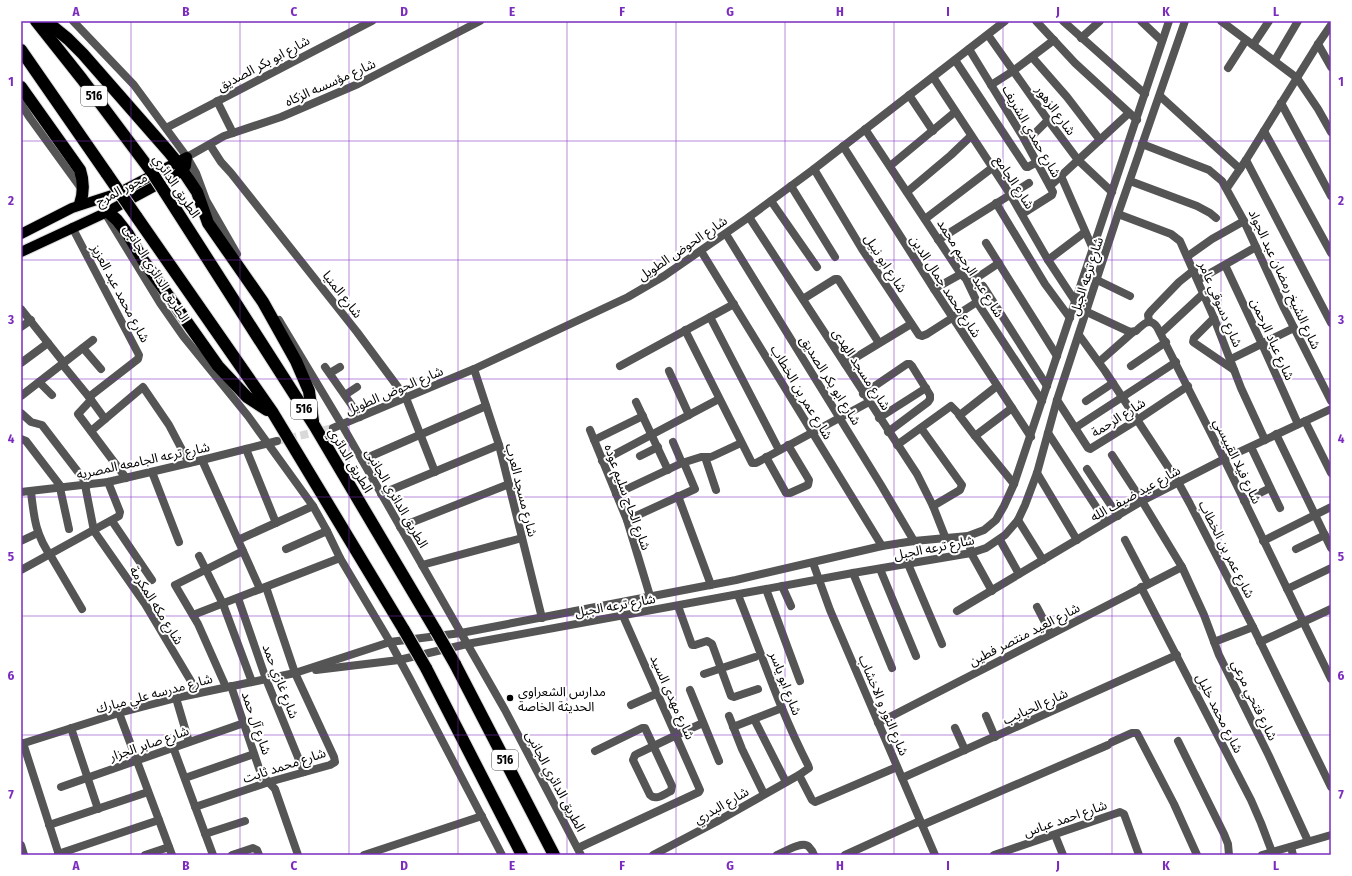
<svg xmlns="http://www.w3.org/2000/svg" width="1352" height="876" font-family="'Fira Sans Condensed','Noto Sans Arabic',sans-serif">
<rect width="100%" height="100%" fill="#fff"/>
<g fill="none" stroke-linecap="round" stroke-linejoin="round">
<polyline stroke="#d9d9d9" stroke-width="8" stroke-dasharray="8 4" stroke-linecap="butt" points="277,441 333,428"/>
<g stroke="#dbdbdb" stroke-width="12">
<polyline id="major" points="21,234 72,208 112,195 124,190 187,157 186,166 183,171 105,213 21,252"/>
</g>
<g stroke="#dbdbdb" stroke-width="14">
<g id="highway">
<polyline points="36,21 82,79 151,171"/>
<polyline points="46,21 68,39 83,54 168,151 177,162 197,192 208,223 263,302 296,361 309,391 313,421"/>
<polyline points="21,50 107,174"/>
<path d="M21,87L80,170C84,182 84,192 80,204"/>
<polyline points="164,191 314,425 436,631"/>
<polyline points="107,211 117,220 128,234 143,260 218,366 247,397 267,410"/>
<polyline points="136,216 273,413 404,630"/>
<polyline points="455,664 554,855"/>
<polyline points="426,668 522,855"/>
</g>
</g>
<g stroke="#555" stroke-width="8">
<polyline points="73,21 134,85 187,157 196,173 206,200 237,254"/>
<polyline points="1036,21 1075,63 1137,120"/>
<polyline points="1063,21 1145,94"/>
<polyline points="1141,21 1162,41"/>
<polyline points="1221,21 1297,78 1318,109 1331,132"/>
<polyline points="988,35 1048,120 1078,160 1112,192"/>
<polyline points="1081,38 1100,21"/>
<polyline points="1318,44 1331,67"/>
<polyline points="1253,45 1269,21"/>
<polyline points="969,49 1023,137 1053,192 1052,195 1022,214"/>
<polyline points="1032,57 1067,97 1100,140"/>
<polyline points="955,60 1026,167 1028,167 1037,162"/>
<polyline points="1275,60 1298,21"/>
<polyline points="1228,68 1246,40"/>
<polyline points="933,77 1010,194 1048,260 1075,301"/>
<polyline points="991,85 1013,71 1054,40"/>
<polyline points="909,95 933,131"/>
<polyline points="1160,96 1240,169"/>
<polyline points="217,101 233,133"/>
<polyline points="1281,103 1331,196"/>
<polyline points="21,104 30,118 83,191"/>
<polyline points="166,128 372,21"/>
<polyline points="865,129 961,274 966,279 977,302 1042,401"/>
<polyline points="1264,131 1331,253"/>
<polyline points="1026,142 1048,120"/>
<polyline points="1142,144 1209,170 1222,181 1244,221 1284,308 1331,401"/>
<polyline points="210,145 221,162 231,173 357,332 406,398 435,472"/>
<polyline points="843,146 934,289 1031,437"/>
<polyline points="187,157 224,136 281,117 358,84 480,21"/>
<polyline points="1246,160 1331,323"/>
<polyline points="890,166 955,112"/>
<polyline points="814,169 862,249 919,335 922,336 927,334 977,302"/>
<polyline points="1061,176 1093,249"/>
<polyline points="1130,181 1197,206 1210,213 1216,218"/>
<polyline points="791,186 835,257"/>
<polyline points="1050,186 1129,113"/>
<polyline points="1227,188 1246,160 1318,44 1331,25"/>
<polyline points="907,192 951,155 971,136"/>
<polyline points="771,201 817,267"/>
<polyline points="996,203 1045,284 1070,318"/>
<polyline points="105,213 160,303 183,336 248,416 313,506 327,531 340,558 390,642 410,679 502,855"/>
<polyline points="1118,214 1171,234 1180,241 1214,318 1241,388 1265,440"/>
<polyline points="749,217 917,474 933,506 946,539"/>
<polyline points="925,219 992,168"/>
<polyline points="72,227 139,355 138,359 89,397"/>
<polyline points="726,234 881,485 914,541"/>
<polyline points="938,240 1029,183"/>
<polyline points="986,243 1057,356"/>
<polyline points="701,251 882,546"/>
<polyline points="1188,256 1212,239 1244,221"/>
<polyline points="1048,260 1085,232"/>
<polyline points="1225,265 1262,344 1298,424"/>
<polyline points="1097,280 1130,296"/>
<polyline points="1198,280 1256,247"/>
<polyline points="969,283 999,263"/>
<polyline points="983,286 1047,386"/>
<polyline points="934,289 961,274"/>
<polyline points="803,299 835,279 838,279 879,343"/>
<polyline points="21,309 64,363"/>
<path d="M1087,312L1130,332L1136,331C1143,324 1150,317 1157,327L1224,459L1331,679"/>
<polyline points="710,317 779,450"/>
<polyline points="1214,318 1194,338 1193,342 1234,370"/>
<polyline points="279,320 342,425 505,710 581,855"/>
<polyline points="1149,321 1148,315 1151,311 1179,282 1194,270"/>
<polyline points="21,327 31,320"/>
<polyline points="685,330 752,463 756,463 869,402"/>
<polyline points="1161,333 1204,293"/>
<polyline points="1079,335 1105,371 1178,482 1190,504 1253,627 1331,787"/>
<polyline points="83,348 101,369"/>
<polyline points="1231,359 1294,328"/>
<polyline points="1099,362 1133,332"/>
<polyline points="21,363 48,343"/>
<polyline points="62,364 89,397 105,419"/>
<polyline points="845,364 911,324"/>
<polyline points="620,366 734,304"/>
<polyline points="1131,366 1166,342"/>
<polyline points="325,367 360,417"/>
<polyline points="474,369 499,445 542,618"/>
<polyline points="669,371 689,415"/>
<polyline points="330,373 340,367"/>
<polyline points="39,382 52,395"/>
<polyline points="863,394 907,364 910,364 912,366 930,395 930,399 928,402 888,432"/>
<polyline points="345,395 357,387"/>
<polyline points="21,396 93,340"/>
<polyline points="91,400 78,414 126,478"/>
<polyline points="1057,400 1088,448 1090,449 1137,420 1188,386"/>
<polyline points="1086,401 1113,383"/>
<polyline points="636,402 668,470"/>
<polyline points="21,413 31,422 42,425 88,485"/>
<polyline points="959,415 975,436 1014,484"/>
<polyline points="879,418 926,388"/>
<polyline points="1305,421 1331,473"/>
<polyline points="333,428 474,369 628,297 664,276 749,217 814,169 1005,21"/>
<polyline points="921,428 962,485 960,490 933,506"/>
<polyline points="1075,428 1176,362"/>
<polyline points="590,430 627,520 650,596"/>
<polyline points="91,431 143,387 169,425 189,463"/>
<polyline points="1048,433 1106,522"/>
<polyline points="1276,434 1331,548"/>
<polyline points="975,436 1012,408"/>
<polyline points="21,439 26,441 62,488"/>
<polyline points="594,440 643,416"/>
<polyline points="673,442 682,463"/>
<polyline points="897,445 951,406 960,415 997,386"/>
<polyline points="1251,447 1280,508"/>
<polyline points="246,449 276,523"/>
<polyline points="1112,455 1142,501 1182,567 1204,615 1219,655 1269,756 1308,841"/>
<polyline points="640,456 658,447"/>
<polyline points="705,457 716,490"/>
<polyline points="766,457 786,493 790,493 808,485 809,480 788,445"/>
<polyline points="202,460 260,589"/>
<polyline points="362,460 486,406"/>
<polyline points="602,461 719,399"/>
<polyline points="1087,469 1118,516"/>
<polyline points="152,472 179,542"/>
<polyline points="1037,473 1077,540"/>
<polyline points="85,485 94,531 145,604 198,693"/>
<polyline points="60,488 69,529"/>
<polyline points="21,492 108,482 202,460 277,441"/>
<path d="M31,492C34,519 36,536 52,558L82,609"/>
<polyline points="381,494 499,445"/>
<polyline points="616,494 682,463 701,457 711,457 741,443"/>
<polyline points="678,496 711,585"/>
<polyline points="1244,501 1270,488"/>
<polyline points="627,520 695,489 684,463"/>
<polyline points="1018,520 1043,560"/>
<polyline points="112,521 152,580"/>
<polyline points="400,527 509,484"/>
<polyline points="968,536 971,553 992,591"/>
<polyline points="238,540 313,506"/>
<polyline points="1000,540 1019,574"/>
<polyline points="1125,540 1148,584"/>
<polyline points="21,541 38,533"/>
<polyline points="1263,541 1331,507"/>
<polyline points="286,549 327,531"/>
<polyline points="1296,549 1325,535"/>
<polyline points="199,556 223,604 252,682"/>
<polyline points="813,563 830,610 935,855"/>
<polyline points="908,564 942,644"/>
<polyline points="422,565 522,538"/>
<polyline points="880,569 916,656"/>
<polyline points="21,570 119,516 120,512 108,482"/>
<polyline points="853,573 892,668"/>
<polyline points="782,586 791,606"/>
<polyline points="1141,587 1251,800 1261,823 1272,852"/>
<polyline points="766,589 800,681"/>
<polyline points="1287,589 1331,568"/>
<polyline points="238,598 266,679 304,772"/>
<polyline points="678,606 692,645 695,645 707,641 712,644 731,696 734,697 758,689"/>
<polyline points="1037,607 1051,634"/>
<polyline points="957,611 1142,501 1224,459 1331,409"/>
<polyline points="193,615 340,558"/>
<polyline points="1214,642 1253,627"/>
<polyline points="1260,642 1331,609"/>
<polyline points="316,670 399,660 467,644 853,573 971,553 986,548 1005,535 1018,520 1025,505 1037,473 1057,400 1118,214 1185,21"/>
<polyline points="704,674 755,657"/>
<polyline points="231,686 261,774 275,789 298,855"/>
<polyline points="226,687 198,624 175,585 243,551"/>
<polyline points="690,690 719,761"/>
<polyline points="176,698 189,742"/>
<polyline points="631,705 658,693"/>
<polyline points="119,713 172,855"/>
<polyline points="729,716 742,749 764,794"/>
<polyline points="986,716 995,737"/>
<polyline points="754,719 786,782"/>
<polyline points="878,723 1182,567"/>
<polyline points="733,727 782,708"/>
<polyline points="71,728 98,809"/>
<polyline points="955,728 965,750"/>
<polyline points="1178,741 1224,834 1228,844 1229,855"/>
<polyline points="1112,742 1132,733 1137,733 1174,804 1197,855"/>
<polyline points="23,743 59,855"/>
<polyline points="21,744 119,713 176,698 295,673 390,642 461,633 736,580 882,546 914,541 968,536 984,530 996,520 1004,506 1014,484 1169,21"/>
<polyline points="173,747 213,855"/>
<path d="M595,751L642,728H645L672,786L671,791C664,794 656,801 650,795L633,760L635,755C658,744 680,733 703,723"/>
<polyline points="799,775 812,800 815,802 897,767"/>
<polyline points="185,778 254,754"/>
<polyline points="902,778 1177,655"/>
<polyline points="61,787 244,723"/>
<polyline points="195,807 269,782 330,765 335,762 334,757 295,673 266,587"/>
<polyline points="49,825 148,792"/>
<polyline points="922,825 1108,745"/>
<polyline points="205,834 245,821"/>
<polyline points="1055,835 1063,855"/>
<polyline points="21,845 24,855"/>
<polyline points="1291,847 1293,855"/>
<polyline points="578,848 699,792 700,790 623,616"/>
<polyline points="58,854 159,820"/>
<polyline points="145,855 169,847"/>
<polyline points="232,855 253,848 257,850 259,855"/>
<polyline points="364,855 482,816"/>
<path d="M653,855L716,822L799,775L809,768L808,765C780,711 761,652 738,595"/>
<path d="M777,855C784,852 803,840 809,847C811,849 813,852 814,855"/>
<polyline points="845,855 920,821"/>
<polyline points="994,855 1120,812 1124,814 1139,855"/>
<polyline points="1262,855 1331,835"/>
</g>
<use href="#major" stroke="#000" stroke-width="10"/>
<use href="#highway" stroke="#000" stroke-width="12"/>
<g stroke="#dbdbdb" stroke-width="14" stroke-linecap="butt">
<g id="highway-bridge">
<polyline points="151,171 164,191"/>
<polyline points="107,174 136,216"/>
<polyline points="404,630 426,668"/>
<polyline points="436,631 455,664"/>
</g>
</g>
<use href="#highway-bridge" stroke="#000" stroke-width="12"/>
</g>
<path fill="none" stroke="#7b2cbf" stroke-width="1" stroke-opacity="0.55" d="M131,21V855M240,21V855M349,21V855M458,21V855M567,21V855M676,21V855M785,21V855M894,21V855M1003,21V855M1112,21V855M1221,21V855M21,141H1331M21,260H1331M21,379H1331M21,497H1331M21,616H1331M21,735H1331"/>
<circle fill="#000" stroke="#fff" stroke-width="1.5" cx="510" cy="698" r="4"/>
<g text-anchor="middle" stroke-width="4" stroke-linejoin="round" paint-order="stroke">
<g fill="#fff" stroke="#4c4c4c" stroke-width="1">
<rect x="81" y="86" width="26" height="20" rx="3"/>
<rect x="291" y="399" width="26" height="20" rx="3"/>
<rect x="492" y="750" width="26" height="20" rx="3"/>
</g>
<g font-size="12" font-weight="bold" fill="#000">
<text x="94" y="100">516</text>
<text x="304" y="413">516</text>
<text x="505" y="764">516</text>
</g>
<g font-size="13" fill="#000" stroke="#fff">
<text transform="translate(263 63) rotate(-28)" y="5">شارع ابو بكر الصديق</text>
<text transform="translate(330 82) rotate(-24)" y="5">شارع مؤسسه الزكاه</text>
<text transform="translate(1056 110) rotate(54)" y="5">شارع الزهور</text>
<text transform="translate(1032 131) rotate(60)" y="5">شارع حمدي الشريف</text>
<text transform="translate(1015 182) rotate(57)" y="5">شارع الجامع</text>
<text transform="translate(177 186) rotate(56)" y="5">الطريق الدائري</text>
<text transform="translate(121 189) rotate(-28)" y="5">محور المرج</text>
<text transform="translate(682 248) rotate(-34)" y="5">شارع الحوض الطويل</text>
<text transform="translate(886 263) rotate(57)" y="5">شارع ابو نبيل</text>
<text transform="translate(971 268) rotate(58)" y="5">شارع عبد الرحيم محمد</text>
<text transform="translate(157 273) rotate(58)" y="5">الطريق الدائري الجانبى</text>
<text transform="translate(1086 276) rotate(-72)" y="5">شارع ترعه الجبل</text>
<text transform="translate(1285 279) rotate(65)" y="5">شارع الشيخ رمضان عبد الجواد</text>
<text transform="translate(946 286) rotate(57)" y="5">شارع محمد جمال الدين</text>
<text transform="translate(121 293) rotate(62)" y="5">شارع محمد عبد العزيز</text>
<text transform="translate(343 294) rotate(52)" y="5">شارع المنيا</text>
<text transform="translate(1221 304) rotate(67)" y="5">شارع دسوقي عامر</text>
<text transform="translate(1273 339) rotate(66)" y="5">شارع عباد الرحمن</text>
<text transform="translate(862 369) rotate(57)" y="5">شارع مسجد الهدى</text>
<text transform="translate(831 380) rotate(58)" y="5">شارع ابو بكر الصديق</text>
<text transform="translate(394 390) rotate(-23)" y="5">شارع الحوض الطويل</text>
<text transform="translate(802 392) rotate(59)" y="5">شارع عمر بن الخطاب</text>
<text transform="translate(1118 417) rotate(-32)" y="5">شارع الرحمة</text>
<text transform="translate(143 460) rotate(-12)" y="5">شارع ترعه الجامعه المصريه</text>
<text transform="translate(351 460) rotate(59)" y="5">الطريق الدائري</text>
<text transform="translate(1238 461) rotate(64)" y="5">شارع فيلا القبيسي</text>
<text transform="translate(522 490) rotate(76)" y="5">شارع مسجد العرب</text>
<text transform="translate(1135 493) rotate(-29)" y="5">شارع عيد ضيف الله</text>
<text transform="translate(628 497) rotate(70)" y="5">شارع الحاج سليم عوده</text>
<text transform="translate(397 498) rotate(60)" y="5">الطريق الدائري الجانبى</text>
<text transform="translate(934 547) rotate(-11)" y="5">شارع ترعه الجبل</text>
<text transform="translate(1227 549) rotate(63)" y="5">شارع عمر بن الخطاب</text>
<text transform="translate(157 605) rotate(58)" y="5">شارع مكه المكرمة</text>
<text transform="translate(615 605) rotate(-10)" y="5">شارع ترعه الجبل</text>
<text transform="translate(1024 634) rotate(-27)" y="5">شارع العيد منتصر فطين</text>
<text transform="translate(281 681) rotate(69)" y="5">شارع غازي حمد</text>
<text transform="translate(786 683) rotate(69)" y="5">شارع ابو ياسر</text>
<text transform="translate(154 693) rotate(-15)" y="5">شارع مدرسه علي مبارك</text>
<text transform="translate(673 697) rotate(66)" y="5">شارع مهدى السيد</text>
<text transform="translate(1255 700) rotate(64)" y="5">شارع فتحي مرعي</text>
<text transform="translate(884 705) rotate(67)" y="5">شارع النور و الاخشاب</text>
<text transform="translate(1035 706) rotate(-24)" y="5">شارع الحبايب</text>
<text transform="translate(1220 713) rotate(63)" y="5">شارع محمد خليل</text>
<text transform="translate(257 723) rotate(71)" y="5">شارع آل حمد</text>
<text transform="translate(149 743) rotate(-19)" y="5">شارع صابر الجزار</text>
<text transform="translate(284 765) rotate(-18)" y="5">شارع محمد ثابت</text>
<text transform="translate(556 781) rotate(62)" y="5">الطريق الدائري الجانبى</text>
<text transform="translate(721 805) rotate(-30)" y="5">شارع البدري</text>
<text transform="translate(1065 818) rotate(-19)" y="5">شارع احمد عباس</text>
</g>
<g font-size="13" fill="#000" stroke="#fff" text-anchor="start">
<text x="518" y="696">مدارس الشعراوي<tspan x="518" dy="15">الحديثة الخاصة</tspan></text>
</g>
</g>
<rect width="1352" height="876" fill="none" stroke="#ffffff" stroke-width="44"/>
<rect x="22" y="22" width="1308" height="832" fill="none" stroke="#7b2cbf" stroke-width="1.5"/>
<g font-size="13" text-anchor="middle" font-weight="bold" fill="#7b2cbf">
<text x="76" y="16">A</text>
<text x="186" y="16">B</text>
<text x="294" y="16">C</text>
<text x="404" y="16">D</text>
<text x="512" y="16">E</text>
<text x="622" y="16">F</text>
<text x="730" y="16">G</text>
<text x="840" y="16">H</text>
<text x="948" y="16">I</text>
<text x="1058" y="16">J</text>
<text x="1166" y="16">K</text>
<text x="1276" y="16">L</text>
<text x="11" y="86">1</text>
<text x="1341" y="86">1</text>
<text x="11" y="205">2</text>
<text x="1341" y="205">2</text>
<text x="11" y="324">3</text>
<text x="1341" y="324">3</text>
<text x="11" y="443">4</text>
<text x="1341" y="443">4</text>
<text x="11" y="561">5</text>
<text x="1341" y="561">5</text>
<text x="11" y="680">6</text>
<text x="1341" y="680">6</text>
<text x="11" y="799">7</text>
<text x="1341" y="799">7</text>
<text x="76" y="870">A</text>
<text x="186" y="870">B</text>
<text x="294" y="870">C</text>
<text x="404" y="870">D</text>
<text x="512" y="870">E</text>
<text x="622" y="870">F</text>
<text x="730" y="870">G</text>
<text x="840" y="870">H</text>
<text x="948" y="870">I</text>
<text x="1058" y="870">J</text>
<text x="1166" y="870">K</text>
<text x="1276" y="870">L</text>
</g>
</svg>
